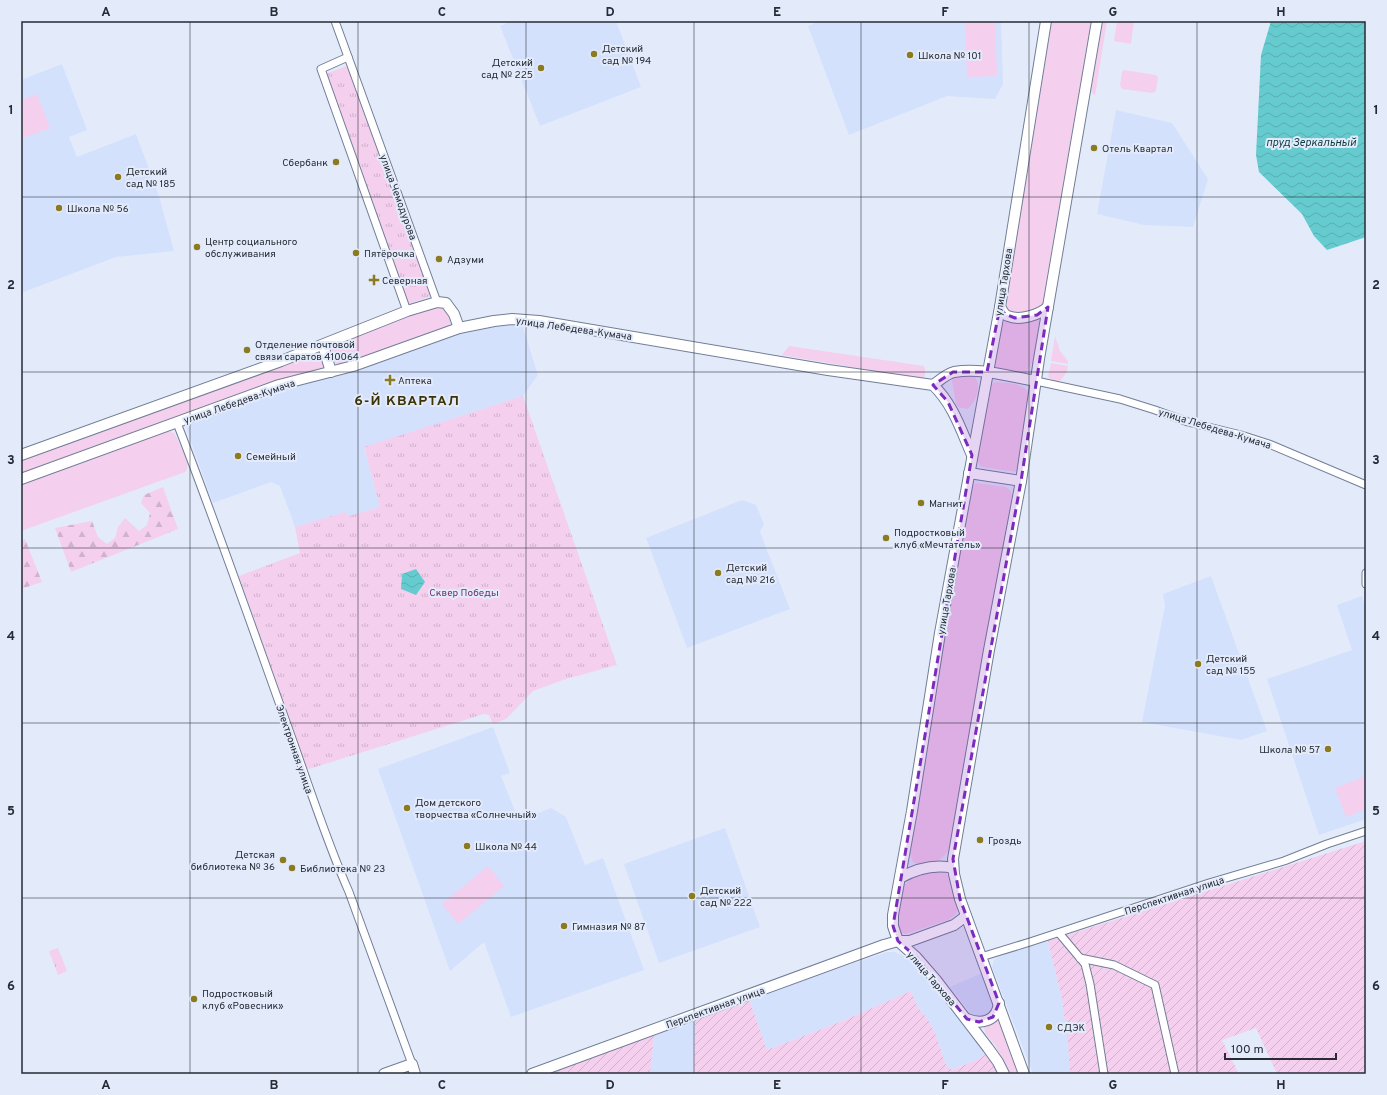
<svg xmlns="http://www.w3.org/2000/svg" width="1387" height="1095" font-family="Overpass,sans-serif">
<defs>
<pattern id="forest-firs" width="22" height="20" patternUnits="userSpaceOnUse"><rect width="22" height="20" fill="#f4cfee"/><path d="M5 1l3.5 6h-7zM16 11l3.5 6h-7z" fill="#d1b2cd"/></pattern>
<pattern id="park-tufts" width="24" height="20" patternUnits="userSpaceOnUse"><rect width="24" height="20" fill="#f4cfee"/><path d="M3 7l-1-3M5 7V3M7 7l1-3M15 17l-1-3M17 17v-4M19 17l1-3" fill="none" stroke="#d1b2cd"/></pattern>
<pattern id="garden-furrows" width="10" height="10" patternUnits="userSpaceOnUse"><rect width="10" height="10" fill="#f4cfee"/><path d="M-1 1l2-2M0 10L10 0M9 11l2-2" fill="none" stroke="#d1b2cd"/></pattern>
<pattern id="water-waves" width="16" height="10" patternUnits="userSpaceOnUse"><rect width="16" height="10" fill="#65cbce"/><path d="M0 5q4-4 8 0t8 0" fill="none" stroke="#58aeb2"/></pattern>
</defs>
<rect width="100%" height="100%" fill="#e3ebfb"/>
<g fill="#d4e1fc">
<polygon points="512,21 616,21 641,87 540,126 500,26"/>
<polygon points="819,21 1001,21 1003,84 995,99 947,96 849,135 808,26"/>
<polygon points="62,64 87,130 69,137 77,157 136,134 159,196 174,251 116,257 21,293 21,80"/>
<polygon points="1116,110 1172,123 1208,179 1193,227 1144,225 1097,214"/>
<polygon points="502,323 522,324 538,375 523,396 364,448 380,507 349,517 345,513 295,527 280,486 271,482 213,503 187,431 187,426 191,423 275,391 367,364 478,328"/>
<polygon points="742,500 756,505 764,524 760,532 790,609 687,648 646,538"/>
<polygon points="1211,576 1267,731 1241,740 1142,722 1165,606 1163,594"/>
<polygon points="1362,596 1366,608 1366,819 1319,835 1267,679 1352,650 1337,605"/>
<polygon points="493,727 510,773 501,776 519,821 551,808 566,817 585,865 603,858 644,970 511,1017 484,942 450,971 378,769"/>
<polygon points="725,828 760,927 659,963 624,864"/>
<polygon points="1048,941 1062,999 1068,1043 1070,1074 1033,1074 992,967 994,960 998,957"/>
<polygon points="887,952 894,952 902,955 912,962 969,1030 986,1054 979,1059 951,1070 946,1065 935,1033 927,1018 918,1008 911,991 845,1020 767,1050 749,999"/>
<polygon points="982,973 995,1007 994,1010 979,1020 975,1019 950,987"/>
<polygon points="695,1019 694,1074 650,1074 654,1035"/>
</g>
<g fill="#f4cfee">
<polygon points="965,21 995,21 997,76 967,77"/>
<polygon points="1052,21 1091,21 1042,307 1031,314 1011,312 1007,309 1006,303"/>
<polygon points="1103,21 1107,21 1095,96 1091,91"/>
<polygon points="1117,21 1134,21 1131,44 1114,41"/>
<polygon points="1124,70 1156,75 1158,77 1156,91 1152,93 1122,89 1120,85 1122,72"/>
<polygon points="37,94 50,128 21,139 21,100"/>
<polygon points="443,305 452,319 449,326 343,365 339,365 331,360 329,350 330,347 408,315"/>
<path d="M1038,318L1039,321C1036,338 1037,362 1024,375L996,369L994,364L1000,325L1007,320Z"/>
<polygon points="1055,336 1060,351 1068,361 1068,364 1051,361"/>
<polygon points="789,346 924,366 925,369 925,376 921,379 782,355"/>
<path d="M316,352C323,355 324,361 323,368L320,370L21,474V458Z"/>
<polygon points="1051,363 1068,366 1067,372 1060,381 1054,381 1048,377"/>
<path d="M959,374L975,377C982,386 976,403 967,409L958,407L956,404L952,380L953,376Z"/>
<path d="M997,382C1007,383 1025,383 1029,394L1018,468L1015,472L983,467L980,466L977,461L991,389L993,383Z"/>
<polygon points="167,431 172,432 175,434 188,462 187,469 185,472 21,531 21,482"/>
<path d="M976,483L1006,487L1011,491L1012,496L949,848C945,861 925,868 913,862L910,854L968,494L971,487Z"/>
<polygon points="1366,776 1366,809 1346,817 1335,788"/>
<polygon points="488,866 504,886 458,924 442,904"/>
<path d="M936,871L943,872L947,874C951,882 961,903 957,911C956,915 952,917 948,920L906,934L899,932L897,923L902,887L912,878Z"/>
<polygon points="996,1019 999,1019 1020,1074 1011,1074 995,1045 985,1033 984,1027 986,1024"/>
</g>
<g fill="url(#forest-firs)">
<polygon points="163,487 178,529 71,572 55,528 92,521 98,537 107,544 115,538 118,527 125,518 139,531 147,525 150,513 141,503 144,495"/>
<polygon points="25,539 42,582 21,589 21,541"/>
</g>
<g fill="url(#park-tufts)">
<polygon points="347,66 431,296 409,304 325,74"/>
<polygon points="523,396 617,665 563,680 533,691 506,719 493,724 489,715 484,714 309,769 306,768 239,576 300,553 295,527 345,512 349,516 380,507 364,447"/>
<polygon points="58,948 67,971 58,975 49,951"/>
</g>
<g fill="url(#garden-furrows)">
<polygon points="1366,841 1366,1074 1277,1074 1256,1028 1222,1040 1239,1074 1070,1074 1068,1043 1062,999 1048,941"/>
<polygon points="911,991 918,1008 927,1018 935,1033 946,1065 952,1070 979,1059 986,1054 999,1074 694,1074 695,1019 749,999 767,1050 845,1020"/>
<polygon points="654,1035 650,1074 543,1074"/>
</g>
<g fill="url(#water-waves)">
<polygon points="1271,21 1366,21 1366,237 1327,250 1314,236 1302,214 1259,172 1256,155 1261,55"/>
<polygon points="416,569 425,582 416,595 401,589 402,574"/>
</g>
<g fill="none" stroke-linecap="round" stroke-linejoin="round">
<g stroke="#727e96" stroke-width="9">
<g id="street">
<polyline points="335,21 437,302"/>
<polyline points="348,57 321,69 407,311"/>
<polyline points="1036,381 1120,399 1155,410 1188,422 1241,435 1269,444 1366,485"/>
<path d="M177,423C217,526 253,630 290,733C309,786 326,840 349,892L412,1064"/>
<polyline points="1366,573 1366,584"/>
<polyline points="1059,933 1085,964 1090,984 1104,1074"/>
<polyline points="981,957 1030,942 1209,883 1284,861 1327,844 1366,831"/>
<polyline points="1080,958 1114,965 1155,985 1175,1074"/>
</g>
</g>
<g stroke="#727e96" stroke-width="12">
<g id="secondary">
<path d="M1000,307C1002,310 1004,315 1008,316C1020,321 1039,315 1048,307"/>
<polyline points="323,345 331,372"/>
<path d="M933,385C939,381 946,374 954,372C981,367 1010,377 1036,381"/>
<polyline points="21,455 281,361 407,311 437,302 446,303 454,314 459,328"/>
<polyline points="969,473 1021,481"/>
<path d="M21,479L279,385L353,366L459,328L494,321L512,319L539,321L828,370L933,385C953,404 961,430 972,455"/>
<path d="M900,878C916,869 934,864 953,868"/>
<path d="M967,1019C982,1025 997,1021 999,1003"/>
<polyline points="384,1074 412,1064 415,1074"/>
<polyline points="532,1074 884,945 898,941 910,941 954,925 966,916"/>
<polyline points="1004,1074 998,1062 988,1048 936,980 916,957 898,941 893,926 893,915 912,811 940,633 1000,307 1046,21"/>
<polyline points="1024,1074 960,899 954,874 953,859 989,650 1021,481 1039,359 1097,21"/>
</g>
</g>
<use href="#street" stroke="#fff" stroke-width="7"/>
<use href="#secondary" stroke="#fff" stroke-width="10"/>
</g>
<path fill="#7b2cbf" fill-opacity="0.2" stroke="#7b2cbf" stroke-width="3" stroke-dasharray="8 5" stroke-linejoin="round" d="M1000,307L1005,314L1015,318L1037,315L1048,307L1021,481L953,859L960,899L999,1003L993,1017L979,1022L967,1019L916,957L898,941L893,926L972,455L948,402L933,385L953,372H987Z"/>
<path fill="none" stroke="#262b35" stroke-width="1" stroke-opacity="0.55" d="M190,21V1074M358,21V1074M526,21V1074M694,21V1074M861,21V1074M1029,21V1074M1197,21V1074M21,197H1366M21,372H1366M21,548H1366M21,723H1366M21,898H1366"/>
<g fill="#8b7a1f" stroke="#e3ebfb" stroke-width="1.5">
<circle cx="594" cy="54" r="4"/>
<circle cx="910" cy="55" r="4"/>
<circle cx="541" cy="68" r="4"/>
<circle cx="1094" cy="148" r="4"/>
<circle cx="336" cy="162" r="4"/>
<circle cx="118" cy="177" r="4"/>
<circle cx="59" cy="208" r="4"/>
<circle cx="197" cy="247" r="4"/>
<circle cx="356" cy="253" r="4"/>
<circle cx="439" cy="259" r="4"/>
<path d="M372 274h4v4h4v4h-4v4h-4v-4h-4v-4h4z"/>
<circle cx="247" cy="350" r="4"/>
<path d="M388 374h4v4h4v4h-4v4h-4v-4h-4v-4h4z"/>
<circle cx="238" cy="456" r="4"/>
<circle cx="921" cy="503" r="4"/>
<circle cx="886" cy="538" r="4"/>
<circle cx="718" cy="573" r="4"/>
<circle cx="1198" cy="664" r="4"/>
<circle cx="1328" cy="749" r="4"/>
<circle cx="407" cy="808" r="4"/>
<circle cx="980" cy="840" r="4"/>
<circle cx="467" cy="846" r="4"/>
<circle cx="283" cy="860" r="4"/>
<circle cx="292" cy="868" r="4"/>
<circle cx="692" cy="896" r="4"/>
<circle cx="564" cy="926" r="4"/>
<circle cx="194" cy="999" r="4"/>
<circle cx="1049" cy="1027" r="4"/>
</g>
<g text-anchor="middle" stroke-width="4" stroke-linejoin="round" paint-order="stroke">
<g font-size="10" fill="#262b35" stroke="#e3ebfb" text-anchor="start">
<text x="602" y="52">Детский<tspan x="602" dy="12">сад № 194</tspan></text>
<text x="918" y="59">Школа № 101</text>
<text x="533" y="66" text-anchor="end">Детский<tspan x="533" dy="12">сад № 225</tspan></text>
<text x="1102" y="152">Отель Квартал</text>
<text x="328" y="166" text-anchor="end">Сбербанк</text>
<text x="126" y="175">Детский<tspan x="126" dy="12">сад № 185</tspan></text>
<text x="67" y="212">Школа № 56</text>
<text x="205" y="245">Центр социального<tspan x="205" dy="12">обслуживания</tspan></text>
<text x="364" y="257">Пятёрочка</text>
<text x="447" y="263">Адзуми</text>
<text x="382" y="284">Северная</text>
<text x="255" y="348">Отделение почтовой<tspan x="255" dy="12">связи саратов 410064</tspan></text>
<text x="398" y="384">Аптека</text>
<text x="246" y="460">Семейный</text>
<text x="929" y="507">Магнит</text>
<text x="894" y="536">Подростковый<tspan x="894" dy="12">клуб «Мечтатель»</tspan></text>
<text x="726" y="571">Детский<tspan x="726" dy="12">сад № 216</tspan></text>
<text x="1206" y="662">Детский<tspan x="1206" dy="12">сад № 155</tspan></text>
<text x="1320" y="753" text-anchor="end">Школа № 57</text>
<text x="415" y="806">Дом детского<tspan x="415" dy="12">творчества «Солнечный»</tspan></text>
<text x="988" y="844">Гроздь</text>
<text x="475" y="850">Школа № 44</text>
<text x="275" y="858" text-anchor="end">Детская<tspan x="275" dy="12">библиотека № 36</tspan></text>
<text x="300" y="872">Библиотека № 23</text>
<text x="700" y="894">Детский<tspan x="700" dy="12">сад № 222</tspan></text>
<text x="572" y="930">Гимназия № 87</text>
<text x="202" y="997">Подростковый<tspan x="202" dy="12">клуб «Ровесник»</tspan></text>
<text x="1057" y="1031">СДЭК</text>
</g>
<g font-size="10" fill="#262b35" stroke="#e3ebfb">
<text transform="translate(399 197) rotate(70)" y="4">улица Чемодурова</text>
<text transform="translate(1003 282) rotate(-81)" y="4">улица Тархова</text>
<text transform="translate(574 328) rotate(8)" y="4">улица Лебедева-Кумача</text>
<text transform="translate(239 401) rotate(-19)" y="4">улица Лебедева-Кумача</text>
<text transform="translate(1215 428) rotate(17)" y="4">улица Лебедева-Кумача</text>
<text transform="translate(946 601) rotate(-80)" y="4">улица Тархова</text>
<text transform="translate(295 749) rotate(71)" y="4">Электронная улица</text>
<text transform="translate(1174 895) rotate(-18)" y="4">Перспективная улица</text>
<text transform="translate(932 978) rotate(49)" y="4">улица Тархова</text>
<text transform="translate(715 1007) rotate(-20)" y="4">Перспективная улица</text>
</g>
<g font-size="10" fill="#722e6b" stroke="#e3ebfb">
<text x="464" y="596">Сквер Победы</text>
</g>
<g font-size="11" font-style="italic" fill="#0b3c3e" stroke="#e3ebfb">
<text x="1311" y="146">пруд Зеркальный</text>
</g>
<g font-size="14" font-weight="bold" letter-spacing="1" fill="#3c3409" stroke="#e3ebfb">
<text x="407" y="405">6-Й КВАРТАЛ</text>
</g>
</g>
<rect width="1387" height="1095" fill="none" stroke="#e3ebfb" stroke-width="44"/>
<path d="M1225 1053v6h111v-6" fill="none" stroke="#262b35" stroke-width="2"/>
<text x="1231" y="1053" font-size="12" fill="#262b35" stroke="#e3ebfb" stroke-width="3" paint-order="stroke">100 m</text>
<rect x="22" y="22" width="1343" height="1051" fill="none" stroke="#262b35" stroke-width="1.5"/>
<g font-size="13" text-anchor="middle" font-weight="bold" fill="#262b35">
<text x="106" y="16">A</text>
<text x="274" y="16">B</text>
<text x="442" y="16">C</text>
<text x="610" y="16">D</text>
<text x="777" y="16">E</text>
<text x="945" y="16">F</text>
<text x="1113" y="16">G</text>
<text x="1281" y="16">H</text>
<text x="11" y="114">1</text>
<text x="1376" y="114">1</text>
<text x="11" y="289">2</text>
<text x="1376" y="289">2</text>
<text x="11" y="464">3</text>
<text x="1376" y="464">3</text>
<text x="11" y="640">4</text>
<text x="1376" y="640">4</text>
<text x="11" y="815">5</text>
<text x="1376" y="815">5</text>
<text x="11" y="990">6</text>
<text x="1376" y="990">6</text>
<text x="106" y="1089">A</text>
<text x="274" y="1089">B</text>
<text x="442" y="1089">C</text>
<text x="610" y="1089">D</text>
<text x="777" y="1089">E</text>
<text x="945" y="1089">F</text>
<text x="1113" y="1089">G</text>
<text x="1281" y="1089">H</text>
</g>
</svg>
